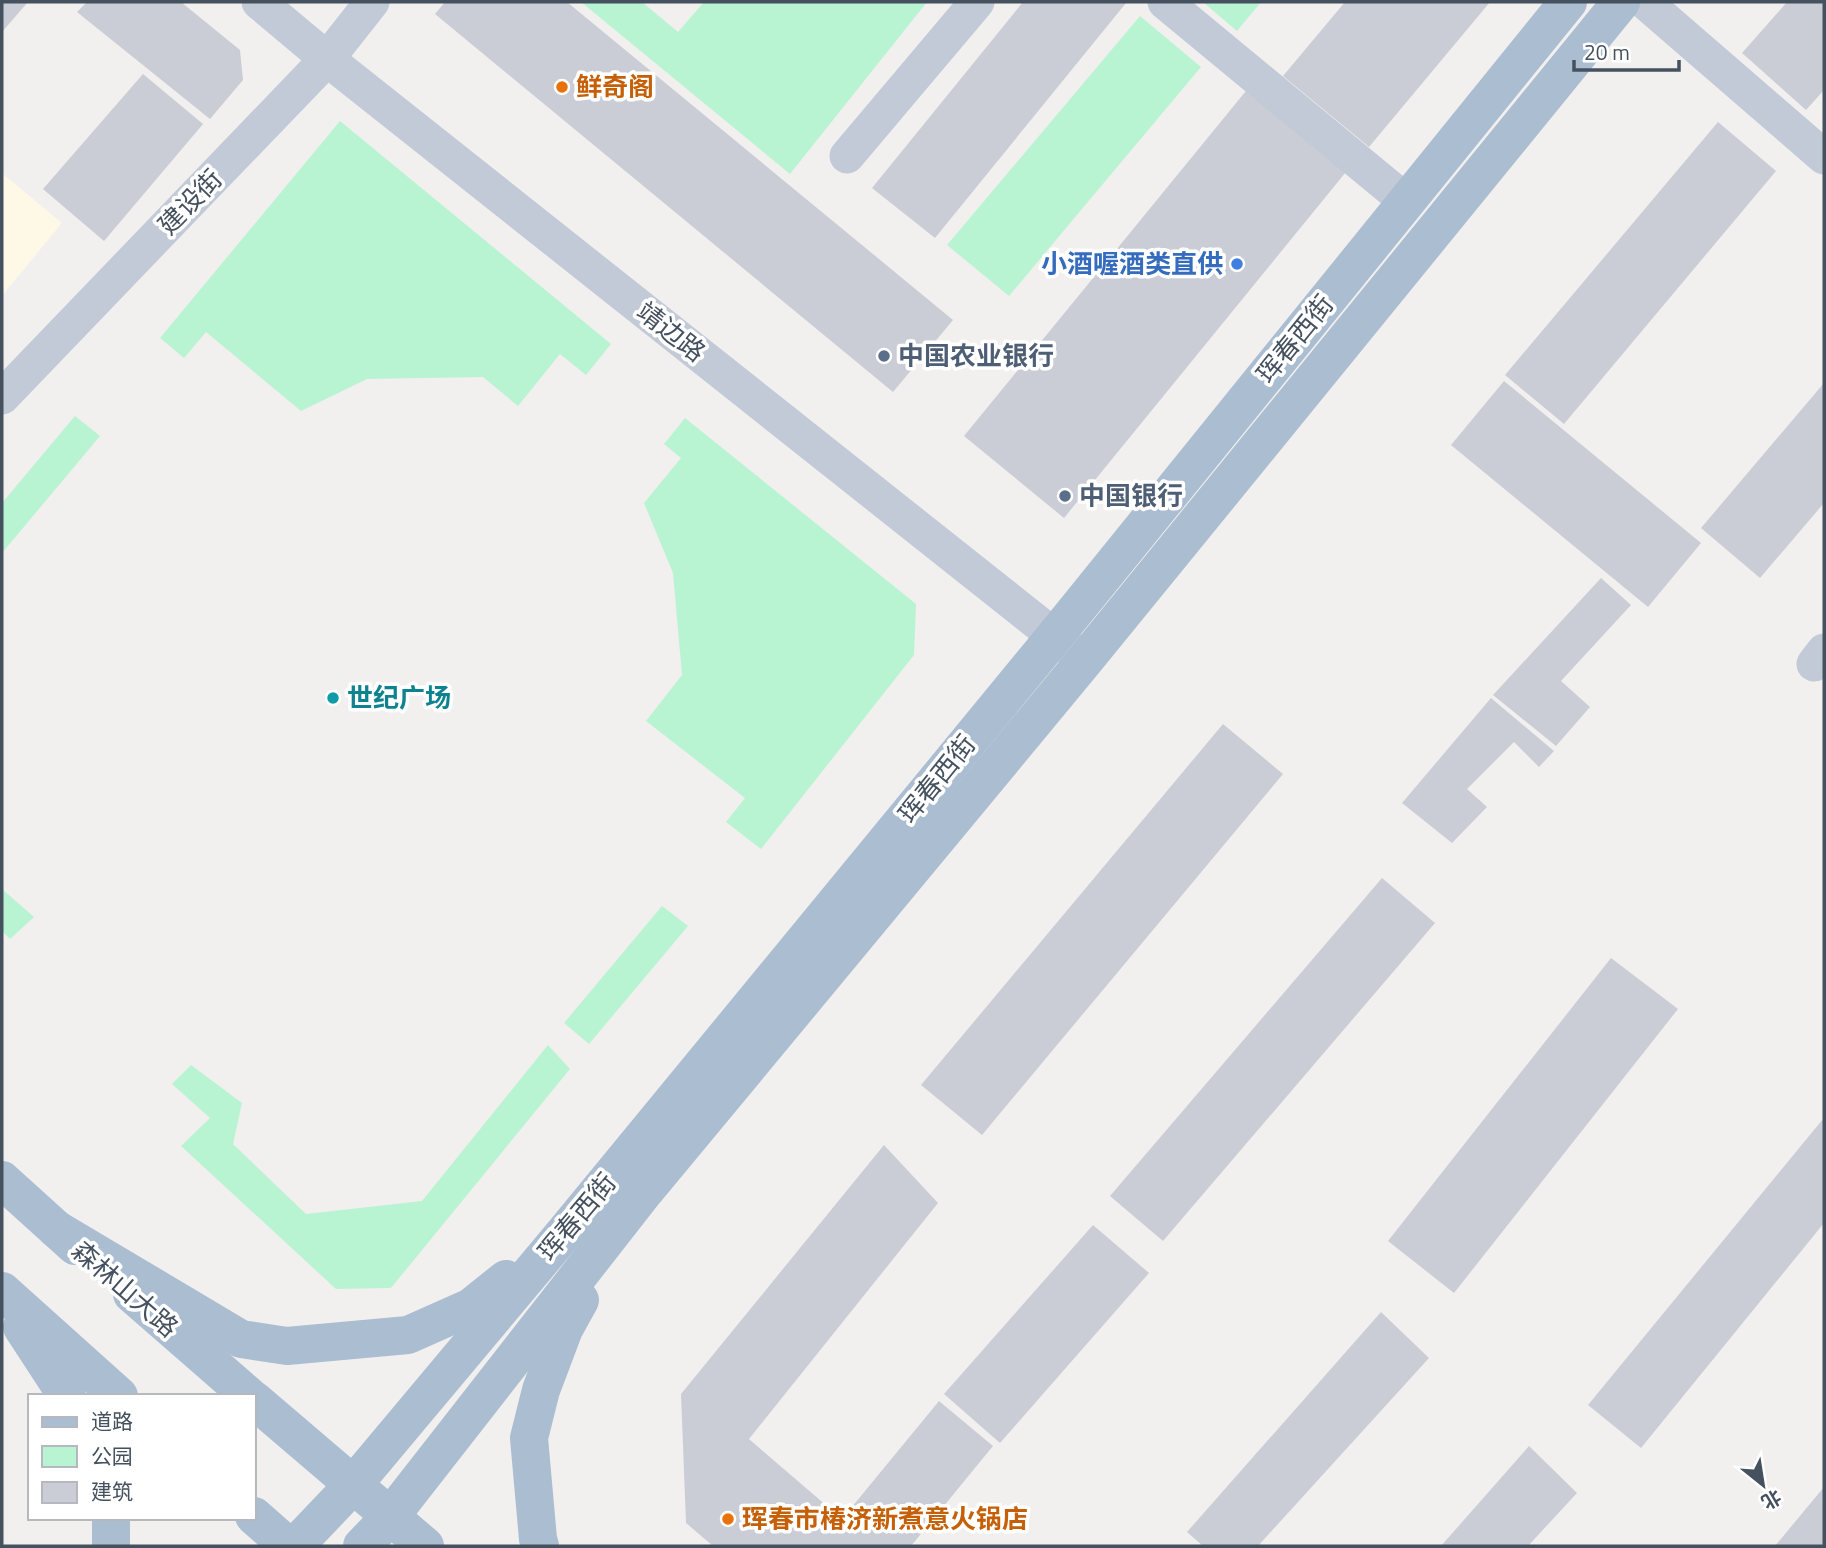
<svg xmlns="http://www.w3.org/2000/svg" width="1826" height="1548" font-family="'Titillium Web','Noto Sans SC',sans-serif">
<rect width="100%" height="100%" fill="#f2efef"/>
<polygon fill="#fef8e6" points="2,173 62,223 2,296"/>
<g fill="#b8f4d2">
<polygon points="581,2 642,2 678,32 704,2 927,2 790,174"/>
<polygon points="1203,2 1261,2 1237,31"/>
<polygon points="1140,16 1201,67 1009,296 947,245"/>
<polygon points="340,121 611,344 586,375 560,354 518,406 483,377 367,379 301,411 206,332 184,358 160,338"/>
<polygon points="75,416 100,436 2,553 2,503"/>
<polygon points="685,418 916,604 914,655 761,849 726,822 745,798 646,721 682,675 673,573 644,503 681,458 664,444"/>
<polygon points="2,889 34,917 10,939 2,931"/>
<polygon points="662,906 688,926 589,1044 564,1023"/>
<polygon points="548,1045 570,1069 391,1288 336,1289 181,1146 210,1118 172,1084 191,1065 242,1103 233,1144 306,1214 422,1201"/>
</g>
<g fill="#cacdd5">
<polygon points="2,2 28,2 2,32"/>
<polygon points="87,2 181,2 240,50 243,80 210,119 77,12"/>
<polygon points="445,2 567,2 953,320 893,392 435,14"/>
<polygon points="1023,2 1126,3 935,238 872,188"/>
<polygon points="1345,2 1490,2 1369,147 1283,76"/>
<polygon points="1787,2 1824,2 1824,90 1806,110 1742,53"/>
<polygon points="143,74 203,124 104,241 43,189"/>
<polygon points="1250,86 1350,167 1064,518 964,436"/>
<polygon points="1718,122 1776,171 1564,424 1505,375"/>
<polygon points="1504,381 1701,543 1648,607 1451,445"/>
<polygon points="1824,383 1824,503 1760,578 1701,528"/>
<polygon points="1601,578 1631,605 1561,681 1590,707 1556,746 1493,695"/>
<polygon points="1491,698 1554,751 1539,767 1514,742 1467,789 1487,807 1452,843 1402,803"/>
<polygon points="1223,724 1283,774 982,1135 921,1085"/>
<polygon points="1382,878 1435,923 1163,1241 1110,1196"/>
<polygon points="1611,958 1678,1009 1454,1293 1388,1241"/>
<polygon points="1823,1119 1824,1223 1641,1448 1588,1405"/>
<polygon points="884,1145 938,1203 749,1439 842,1519 939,1401 993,1446 911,1546 713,1546 686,1523 681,1394"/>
<polygon points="1093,1225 1149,1273 1000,1443 944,1394"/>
<polygon points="1381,1312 1429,1358 1258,1546 1203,1546 1187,1532"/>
<polygon points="1529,1446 1577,1493 1528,1546 1441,1546"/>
<polygon points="1824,1487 1824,1546 1775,1546"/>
</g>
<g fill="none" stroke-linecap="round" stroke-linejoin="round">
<g stroke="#c1cad6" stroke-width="35">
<polyline points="259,2 327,59 1077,654"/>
<polyline points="1165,2 1407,202"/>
<polyline points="1645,2 1824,157"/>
<polyline points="847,156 977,2"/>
<polyline points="2,397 327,59 372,2"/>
<polyline points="1814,664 1824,651"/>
</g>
<g stroke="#abbdd1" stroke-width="38">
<polyline points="2,1180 75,1246"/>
<polyline points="56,1229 241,1339 287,1346 408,1335 471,1307 506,1279"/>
<polyline points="2,1291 119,1396"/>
<polyline points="132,1294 249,1396"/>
<polyline points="22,1327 67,1396"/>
<polyline points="254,1400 425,1546"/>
<polyline points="254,1516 288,1546"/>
<polyline points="111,1518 111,1546"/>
<polyline points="295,1546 353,1485 565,1232 1055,636 1568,2"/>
<polyline points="362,1546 390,1517 640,1197 1085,660 1621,2"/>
<polyline points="540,1546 538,1539 529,1438 541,1390 564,1329 580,1300"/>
</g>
</g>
<g fill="#e8710a" stroke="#fff" stroke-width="2.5">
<circle cx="562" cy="87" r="7"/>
<circle cx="728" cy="1519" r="7"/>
</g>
<circle fill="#3f7fe0" stroke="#fff" stroke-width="2.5" cx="1237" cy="264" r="7"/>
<g fill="#5c6f8a" stroke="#fff" stroke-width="2.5">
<circle cx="884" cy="356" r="7"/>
<circle cx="1065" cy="496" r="7"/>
</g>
<circle fill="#0f9aa8" stroke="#fff" stroke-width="2.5" cx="333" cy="698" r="7"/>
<g text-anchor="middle" stroke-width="7" stroke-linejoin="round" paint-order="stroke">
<g font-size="26" font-weight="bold" fill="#c56008" stroke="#fff" text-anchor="start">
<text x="576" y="96">鲜奇阁</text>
<text x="742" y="1528">珲春市椿济新煮意火锅店</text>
</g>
<g font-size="26" fill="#45515f" stroke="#fff">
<text transform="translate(190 202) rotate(-46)" y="9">建设街</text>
<text transform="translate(671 332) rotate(38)" y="9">靖边路</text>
<text transform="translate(1295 339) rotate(-51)" y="9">珲春西街</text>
<text transform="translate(937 779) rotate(-51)" y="9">珲春西街</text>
<text transform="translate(577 1217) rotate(-50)" y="9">珲春西街</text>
<text transform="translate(125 1289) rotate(41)" y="9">森林山大路</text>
</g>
<g font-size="26" font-weight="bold" fill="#366cbe" stroke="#fff" text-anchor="end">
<text x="1223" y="273">小酒喔酒类直供</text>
</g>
<g font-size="26" font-weight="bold" fill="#4e5e75" stroke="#fff" text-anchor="start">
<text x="898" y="365">中国农业银行</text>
<text x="1079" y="505">中国银行</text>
</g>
<g font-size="26" font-weight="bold" fill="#0d838f" stroke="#fff" text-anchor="start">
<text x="347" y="707">世纪广场</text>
</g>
</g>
<rect width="1826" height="1548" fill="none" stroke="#45515f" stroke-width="7"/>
<rect x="28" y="1394" width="228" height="126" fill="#ffffff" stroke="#b5b9bf" stroke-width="2"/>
<rect x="42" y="1417" width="35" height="10" fill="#abbdd1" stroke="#b5b9bf" stroke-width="2"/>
<text x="91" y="1429" font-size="21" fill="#45515f">道路</text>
<rect x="42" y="1446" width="35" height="21" fill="#b8f4d2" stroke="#b5b9bf" stroke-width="2"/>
<text x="91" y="1464" font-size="21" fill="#45515f">公园</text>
<rect x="42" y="1482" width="35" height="21" fill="#cacdd5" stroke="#b5b9bf" stroke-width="2"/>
<text x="91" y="1499" font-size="21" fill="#45515f">建筑</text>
<g transform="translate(1763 1485) rotate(150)" stroke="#ffffff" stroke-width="5" paint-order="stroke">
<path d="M0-5L12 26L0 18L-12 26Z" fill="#45515f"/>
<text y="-10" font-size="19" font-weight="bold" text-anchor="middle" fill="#45515f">北</text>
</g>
<path d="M1574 60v10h105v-10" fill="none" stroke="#45515f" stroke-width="3.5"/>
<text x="1584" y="60" font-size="21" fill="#45515f" stroke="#ffffff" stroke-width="5" paint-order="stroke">20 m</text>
</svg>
